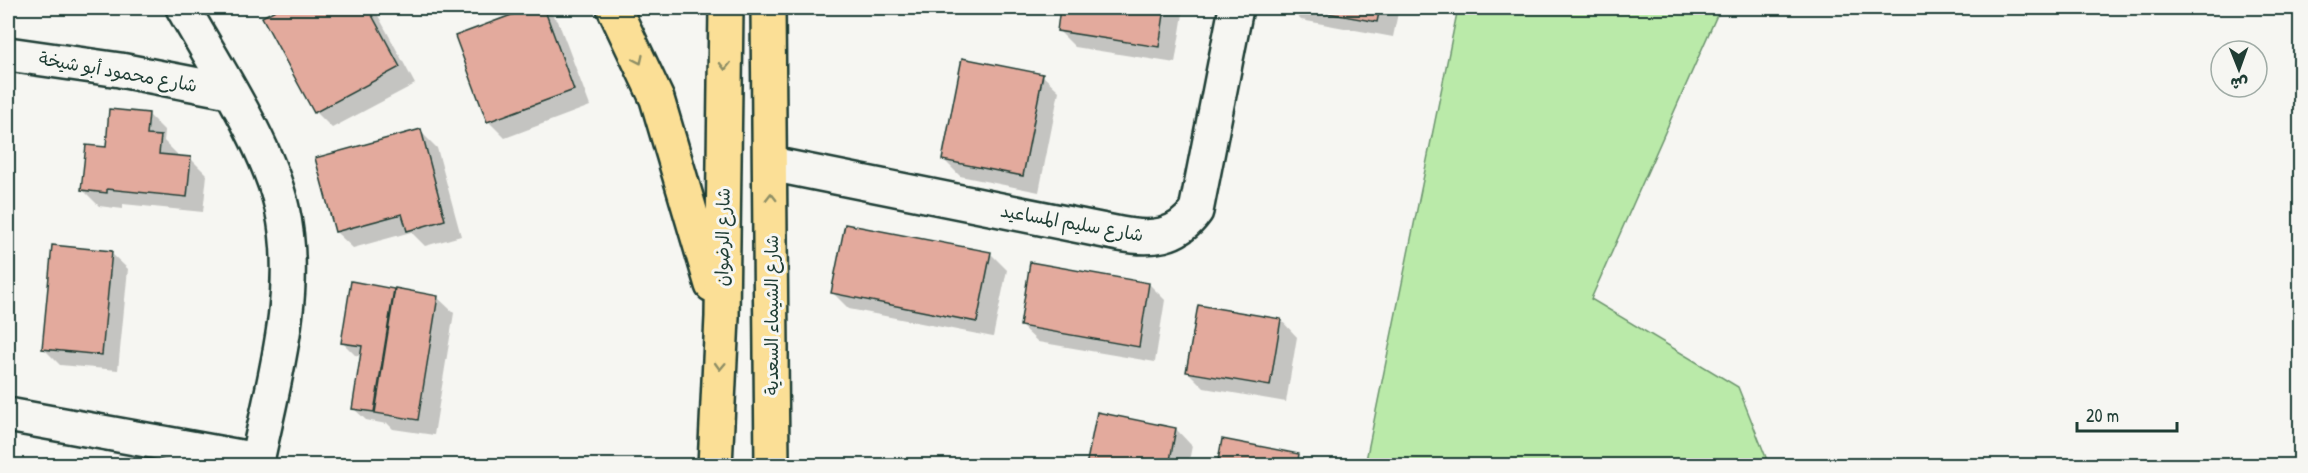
<svg xmlns="http://www.w3.org/2000/svg" width="2308" height="473" font-family="'Patrick Hand','Playpen Sans Arabic',sans-serif">
<rect width="100%" height="100%" fill="#f6f6f2"/>
<filter id="ink" filterUnits="userSpaceOnUse"><feTurbulence type="fractalNoise" baseFrequency=".0167" numOctaves="2"/><feDisplacementMap in="SourceGraphic" scale="12" xChannelSelector="R" yChannelSelector="G"/><feConvolveMatrix kernelMatrix="1 2 1 2 8 2 1 2 1" color-interpolation-filters="sRGB"/></filter>
<g filter="url(#ink)">
<polygon fill="#baeaa9" stroke="#6c946e" stroke-width="1.5" points="1458,8 1717,8 1717,15 1591,299 1738,387 1769,465 1365,465"/>
<g fill="#0003">
<polygon points="282,8 374,8 415,84 332,128 316,112 264,17"/>
<polygon points="534,8 545,8 558,21 590,106 505,138 488,121 457,36"/>
<polygon points="1062,8 1184,8 1175,63 1075,47 1058,30"/>
<polygon points="1288,8 1399,8 1393,37 1301,20"/>
<polygon points="1042,75 1059,91 1039,192 960,176 944,160"/>
<polygon points="148,114 165,131 164,141 177,154 177,157 191,159 207,175 203,212 123,204 123,209 99,206 83,190 107,148"/>
<polygon points="420,131 437,148 461,236 425,246 411,232 353,248 336,232"/>
<polygon points="111,253 128,269 118,370 60,365 43,348"/>
<polygon points="990,253 1007,270 993,337 849,309 833,293"/>
<polygon points="1149,284 1165,300 1155,362 1038,342 1021,326"/>
<polygon points="393,290 396,293 437,297 454,313 434,435 393,429 386,422 386,424 366,420 353,408 362,356 355,355 342,342"/>
<polygon points="1281,320 1297,337 1286,402 1204,388 1188,372"/>
<polygon points="1176,429 1192,446 1188,466 1088,466"/>
<polygon points="1298,456 1308,466 1219,466"/>
</g>
<g fill="#e3aa9d" stroke="#1f3d34" stroke-width="1.5">
<polygon points="279,8 368,8 400,67 314,113 262,17"/>
<polygon points="530,8 544,8 574,90 487,122 455,36"/>
<polygon points="1060,8 1165,8 1159,47 1057,31"/>
<polygon points="1299,8 1380,8 1377,22"/>
<polygon points="962,58 1043,74 1023,176 942,160"/>
<polygon points="109,109 149,113 147,135 161,136 159,154 191,157 187,197 107,189 107,193 81,190 86,145 106,147"/>
<polygon points="421,129 445,220 407,231 402,214 335,232 315,158"/>
<polygon points="845,224 991,252 977,322 831,293"/>
<polygon points="52,245 112,251 102,355 42,349"/>
<polygon points="1030,262 1149,283 1139,347 1020,326"/>
<polygon points="351,281 394,289 374,412 352,409 362,346 341,343"/>
<polygon points="395,288 438,296 418,420 375,413"/>
<polygon points="1198,305 1281,319 1270,386 1186,372"/>
<polygon points="1097,412 1176,428 1169,466 1086,466"/>
<polygon points="1222,439 1299,454 1297,466 1217,466"/>
</g>
<g fill="none" stroke-linecap="round" stroke-linejoin="round">
<g stroke="#1f3d34" stroke-width="38">
<g id="minor">
<path d="M183,8C215,65 268,145 282,208C301,293 273,383 256,466"/>
<polyline points="8,54 120,70 229,91"/>
<path d="M771,164L1120,234C1151,240 1177,238 1196,211L1236,8"/>
<polyline points="8,415 257,460"/>
</g>
</g>
<g stroke="#1f3d34" stroke-width="38">
<g id="major">
<polyline points="614,8 657,99 712,285"/>
<polyline points="768,8 772,466"/>
<polyline points="715,466 722,317 726,8"/>
</g>
</g>
<use href="#minor" stroke="#f6f6f2" stroke-width="33"/>
<use href="#major" stroke="#fbdf96" stroke-width="33"/>
</g>
<defs><path id="oneway-chevron" d="M-2-3.5L2.5 0L-2 3.5" fill="none" stroke-width="1.6" stroke-linecap="round" stroke-linejoin="round" transform="scale(1.5)"/></defs>
<g stroke="#8d8e65">
<use href="#oneway-chevron" transform="translate(639 60) rotate(65)"/>
<use href="#oneway-chevron" transform="translate(725 66) rotate(91)"/>
<use href="#oneway-chevron" transform="translate(771 197) rotate(-90)"/>
<use href="#oneway-chevron" transform="translate(720 366) rotate(92)"/>
</g>
</g>
<g text-anchor="middle" stroke-width="6" stroke-linejoin="round" paint-order="stroke">
<g font-size="18" fill="#1f3d34" stroke="#f6f6f2">
<text transform="translate(118 72) rotate(10)" y="6">شارع محمود أبو شيخة</text>
<text transform="translate(1072 223) rotate(10)" y="6">شارع سليم المساعيد</text>
<text transform="translate(723 237) rotate(-89)" y="6">شارع الرضوان</text>
<text transform="translate(772 315) rotate(-90)" y="6">شارع الشيماء السعدية</text>
</g>
</g>
<rect width="2308" height="473" fill="none" stroke="#f6f6f2" stroke-width="30"/>
<rect x="15" y="15" width="2278" height="443" fill="none" stroke="#1f3d34" stroke-width="2" filter="url(#ink)"/>
<g transform="translate(2239 69) rotate(179)"><circle r="28" fill="#f6f6f2" stroke="#a0aca6" stroke-width="1.5"/>
<path d="M0-4.5L10 22L0 15L-10 22Z" fill="#1f3d34"/>
<text y="-9" font-size="16" font-weight="bold" text-anchor="middle" fill="#1f3d34">ش</text>
</g>
<path d="M2077 422v9h100v-9" fill="none" stroke="#1f3d34" stroke-width="3"/>
<text x="2086" y="422" font-size="18" fill="#1f3d34" stroke="#f6f6f2" stroke-width="4.5" paint-order="stroke">20 m</text>
</svg>
